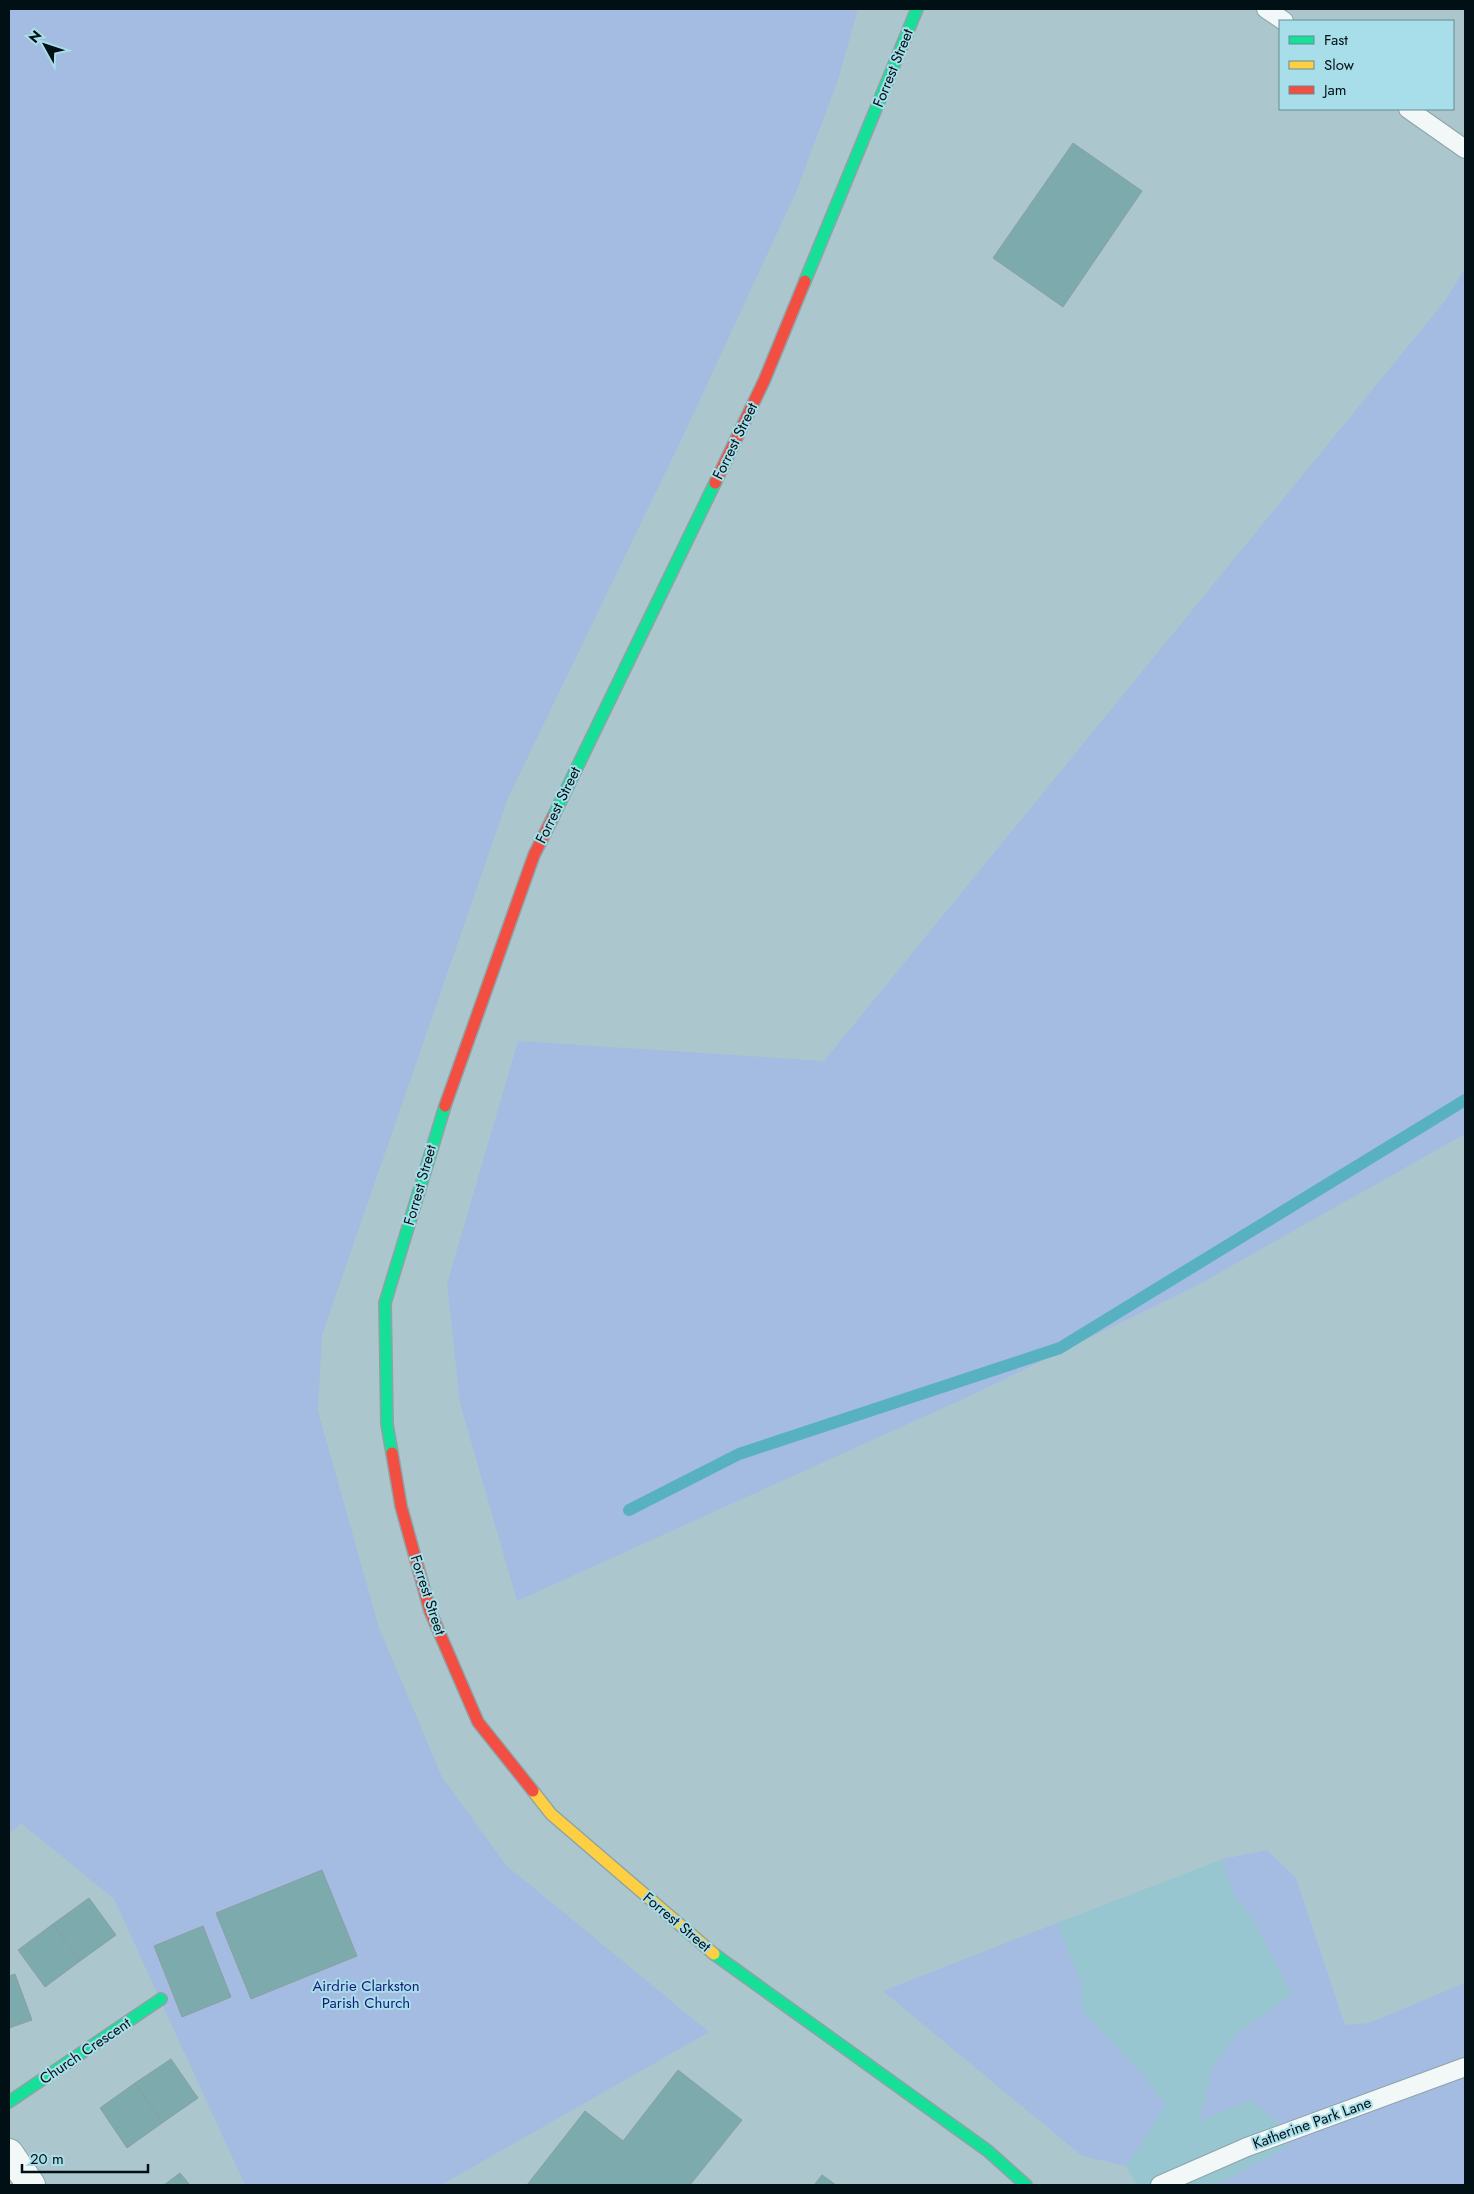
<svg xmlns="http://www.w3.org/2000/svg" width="1474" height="2194" font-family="Jost,sans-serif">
<rect width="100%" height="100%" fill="#abc7cd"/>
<polygon fill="#97c6d0" points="1223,1859 1233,1893 1255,1923 1292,1995 1240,2031 1213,2066 1200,2120 1251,2100 1288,2131 1287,2147 1216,2185 1137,2185 1126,2166 1166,2105 1144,2076 1082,2011 1081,1983 1057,1923"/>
<g fill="#a4bbe2">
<polygon points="9,9 858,9 838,80 796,192 685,432 508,798 322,1335 318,1411 379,1628 442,1777 506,1865 709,2032 441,2185 245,2185 114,1899 21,1823 9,1834"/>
<polygon points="1465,269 1465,1134 1194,1287 974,1394 517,1601 460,1403 447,1284 518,1041 824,1061 1444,302"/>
<polygon points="1267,1850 1296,1878 1345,2025 1369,2023 1465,1983 1465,2185 1216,2185 1287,2147 1288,2131 1251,2100 1200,2121 1213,2066 1240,2031 1292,1995 1255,1923 1233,1893 1223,1859"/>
<polygon points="1057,1923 1081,1983 1082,2011 1144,2076 1166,2105 1126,2166 1082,2156 883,1991"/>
</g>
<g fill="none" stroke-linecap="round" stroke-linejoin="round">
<polyline stroke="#58b1c0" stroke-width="12" points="629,1510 739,1454 1060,1348 1465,1100"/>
</g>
<g fill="#7dabad" stroke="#89a0a2">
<polygon points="1073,143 1142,191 1063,307 993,258"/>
<polygon points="322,1870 357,1956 251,1999 216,1913"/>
<polygon points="89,1898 116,1935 80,1961 53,1924"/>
<polygon points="53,1924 80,1961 45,1987 18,1950"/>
<polygon points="203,1926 231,1997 182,2017 154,1946"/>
<polygon points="15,1974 32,2020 9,2028 9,1976"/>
<polygon points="171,2059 198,2098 162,2123 135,2083"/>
<polygon points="678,2070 742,2120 690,2185 527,2185 585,2111 623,2141"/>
<polygon points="135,2083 162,2123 127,2148 100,2108"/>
<polygon points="180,2173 190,2185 164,2185"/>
<polygon points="822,2175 836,2185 814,2185"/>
</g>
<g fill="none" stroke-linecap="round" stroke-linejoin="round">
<g stroke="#8da3a8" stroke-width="20">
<g id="lane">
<polyline points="1266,9 1284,21"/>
<polyline points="1408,109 1465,149"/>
<polyline points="1160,2185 1247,2147 1465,2067"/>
</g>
</g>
<g stroke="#8da3a8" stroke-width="30">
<polyline id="street" points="9,2153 31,2185"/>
</g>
<g stroke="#8da3a8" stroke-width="14">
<g id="fast">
<polyline points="805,281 917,9"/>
<polyline points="553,817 715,483"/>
<polyline points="392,1453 387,1424 385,1303 445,1106"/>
<polyline points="714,1954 988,2151 1026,2185"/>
<polyline points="9,2102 161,1999"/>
</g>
</g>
<g stroke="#8da3a8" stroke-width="14">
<polyline id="slow" points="533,1791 551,1814 714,1954"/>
</g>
<g stroke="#8da3a8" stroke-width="14">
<g id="jam">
<polyline points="715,483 764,381 805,281"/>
<polyline points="445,1106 534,855 553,817"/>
<polyline points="392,1453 401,1506 430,1611 478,1722 533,1791"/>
</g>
</g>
<use href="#lane" stroke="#f2f7f8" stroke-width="18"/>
<use href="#street" stroke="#f2f7f8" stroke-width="28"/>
<use href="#fast" stroke="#16e098" stroke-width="11"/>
<use href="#slow" stroke="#ffcf43" stroke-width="11"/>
<use href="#jam" stroke="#f24e42" stroke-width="11"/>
</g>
<g text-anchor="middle" stroke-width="4" stroke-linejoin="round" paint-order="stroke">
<g font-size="15" fill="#001014" stroke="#a8dee9">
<text transform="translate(893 68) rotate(-68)" y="5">Forrest Street</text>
<text transform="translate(735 441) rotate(-64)" y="5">Forrest Street</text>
<text transform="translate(558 805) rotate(-64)" y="5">Forrest Street</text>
<text transform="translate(420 1185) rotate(-74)" y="5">Forrest Street</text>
<text transform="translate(428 1595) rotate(72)" y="5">Forrest Street</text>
<text transform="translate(677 1922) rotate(40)" y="5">Forrest Street</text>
<text transform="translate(85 2051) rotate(-34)" y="5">Church Crescent</text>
<text transform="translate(1312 2123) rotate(-20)" y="5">Katherine Park Lane</text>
</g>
<g font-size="15" fill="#17187a" stroke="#a8dee9">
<text x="366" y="1991">Airdrie Clarkston<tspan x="366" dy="17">Parish Church</tspan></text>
</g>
</g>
<rect width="1474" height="2194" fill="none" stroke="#001014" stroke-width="20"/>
<rect x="1279" y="20" width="175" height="90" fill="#a8dee9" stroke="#658c94"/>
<rect x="1289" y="36" width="25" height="8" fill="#16e098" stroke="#658c94"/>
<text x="1324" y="45" font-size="15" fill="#001014">Fast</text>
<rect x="1289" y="61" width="25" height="8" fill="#ffcf43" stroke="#658c94"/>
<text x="1324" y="70" font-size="15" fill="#001014">Slow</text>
<rect x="1289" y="86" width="25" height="8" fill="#f24e42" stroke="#658c94"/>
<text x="1324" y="95" font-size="15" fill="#001014">Jam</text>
<g transform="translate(45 45) rotate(310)" stroke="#a8dee9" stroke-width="4" paint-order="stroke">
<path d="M0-4L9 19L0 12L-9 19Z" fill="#001014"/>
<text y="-8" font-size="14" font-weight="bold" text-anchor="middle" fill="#001014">N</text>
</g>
<path d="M22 2164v8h126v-8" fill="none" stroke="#001014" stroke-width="2.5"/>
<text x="30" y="2164" font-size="15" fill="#001014" stroke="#a8dee9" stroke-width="4" paint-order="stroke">20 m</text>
</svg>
